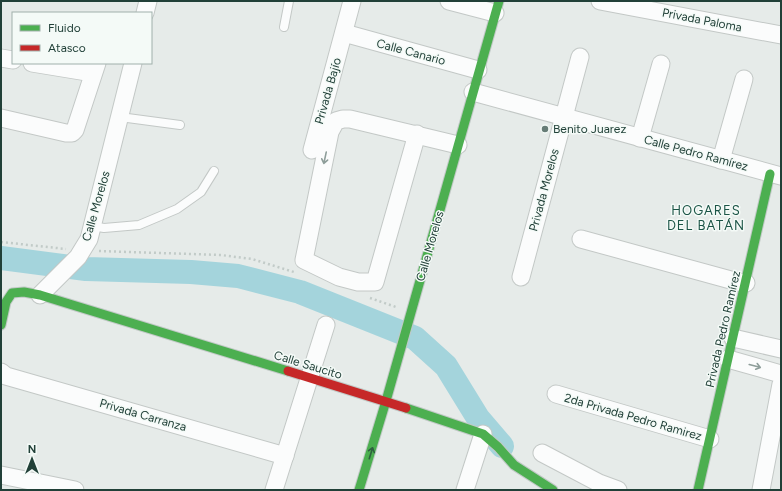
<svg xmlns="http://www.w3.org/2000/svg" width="782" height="491" font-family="Figtree,sans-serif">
<rect width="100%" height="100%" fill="#e6ebe9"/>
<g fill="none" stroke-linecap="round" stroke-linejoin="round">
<polyline stroke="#a4d4dc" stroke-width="24" points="1,258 86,269 191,272 238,276 300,292 415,338 446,366 478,418 502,446"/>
<g stroke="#c3c8c6" stroke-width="10">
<g id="lane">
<polyline points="284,27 289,1"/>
<polyline points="120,117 180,125"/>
<polyline points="92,226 104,228 139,225 177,209 201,192 214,171"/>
</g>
</g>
<g stroke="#c3c8c6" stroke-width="19">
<g id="street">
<polyline points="449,1 495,13"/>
<polyline points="600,1 781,35"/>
<polyline points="145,13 148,1"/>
<polyline points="344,33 478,70"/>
<polyline points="1,58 13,60"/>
<polyline points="32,63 93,73"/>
<polyline points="473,92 781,176"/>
<polyline points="1,118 66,133 72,133 75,130 97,63"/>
<polyline points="417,134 375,282 358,282 339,277 304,260 330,132 336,121 343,119 350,119 458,145"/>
<polyline points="640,138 661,64"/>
<polyline points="312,150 352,1"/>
<polyline points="721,160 744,79"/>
<polyline points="581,239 738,282 746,283"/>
<polyline points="521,277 580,57"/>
<polyline points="40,295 78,257 89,239 133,63"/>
<polyline points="733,338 781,349"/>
<polyline points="728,359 781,374"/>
<polyline points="1,372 6,376 285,456"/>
<polyline points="556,394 710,439"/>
<polyline points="542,453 599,483 618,490"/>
<polyline points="1,475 75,490"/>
<polyline points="274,490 326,325"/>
<polyline points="465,490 483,434"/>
<polyline points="761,490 781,384"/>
</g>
</g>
<g stroke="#c1c9c6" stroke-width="11">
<g id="fast">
<polyline points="1,325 6,302 12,293 24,292 40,295 288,371"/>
<polyline points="406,408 483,434 498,447 514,465 553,490"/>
<polyline points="359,490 386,401 499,1"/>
<polyline points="698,490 770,174"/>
</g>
</g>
<g stroke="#c1c9c6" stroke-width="11">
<polyline id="jam" points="288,371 406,408"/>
</g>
<g stroke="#c2cbc8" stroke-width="2.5" stroke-dasharray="2 3" stroke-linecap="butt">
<polyline points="1,242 66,249"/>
<polyline points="99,251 221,255 252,259 294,272"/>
<polyline points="370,298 396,307"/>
</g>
<use href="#lane" stroke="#fbfcfc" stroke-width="8"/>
<use href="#street" stroke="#fbfcfc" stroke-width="17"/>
<use href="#fast" stroke="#4caf50" stroke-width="9"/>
<use href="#jam" stroke="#c62828" stroke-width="9"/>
</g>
<defs><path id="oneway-shaft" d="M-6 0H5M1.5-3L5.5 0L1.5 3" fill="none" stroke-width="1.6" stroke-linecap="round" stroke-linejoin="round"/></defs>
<g stroke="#8e9e9a">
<use href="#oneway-shaft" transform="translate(325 158) rotate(102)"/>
<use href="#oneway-shaft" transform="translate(755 366) rotate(15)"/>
</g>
<use stroke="#2e613f" href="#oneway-shaft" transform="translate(371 453) rotate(-73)"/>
<circle fill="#667c76" stroke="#f4faf7" stroke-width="1.5" cx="545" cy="129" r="4"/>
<g text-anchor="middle" stroke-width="3" stroke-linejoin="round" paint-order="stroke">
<g font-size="12" fill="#214038" stroke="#f4faf7">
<text transform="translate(702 20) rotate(11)" y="4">Privada Paloma</text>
<text transform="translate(411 52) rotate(15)" y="4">Calle Canario</text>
<text transform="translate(328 91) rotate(-74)" y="4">Privada Bajío</text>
<text transform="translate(696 153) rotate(15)" y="4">Calle Pedro Ramírez</text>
<text transform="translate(544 190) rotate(-75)" y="4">Privada Morelos</text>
<text transform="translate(96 206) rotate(-74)" y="4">Calle Morelos</text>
<text transform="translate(430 246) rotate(-74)" y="4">Calle Morelos</text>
<text transform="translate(723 329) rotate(-77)" y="4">Privada Pedro Ramírez</text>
<text transform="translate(308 365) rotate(17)" y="4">Calle Saucito</text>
<text transform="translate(143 415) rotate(16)" y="4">Privada Carranza</text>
<text transform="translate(633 417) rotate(16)" y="4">2da Privada Pedro Ramirez</text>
</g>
<g font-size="12" fill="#214038" stroke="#f4faf7" text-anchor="start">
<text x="553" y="133">Benito Juarez</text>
</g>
<g font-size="13" letter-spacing="1" fill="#1b5446" stroke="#f4faf7">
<text x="706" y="215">HOGARES<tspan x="706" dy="15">DEL BATÁN</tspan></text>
</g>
</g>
<rect width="782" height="491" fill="none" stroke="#214038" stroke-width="4"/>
<rect x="12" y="12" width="140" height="52" fill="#f4faf7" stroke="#a0b0ab"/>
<rect x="20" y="25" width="20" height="6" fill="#4caf50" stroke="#a0b0ab"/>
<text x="48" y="32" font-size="12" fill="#214038">Fluido</text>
<rect x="20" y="45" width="20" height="6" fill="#c62828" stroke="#a0b0ab"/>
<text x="48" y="52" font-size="12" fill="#214038">Atasco</text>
<g transform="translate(32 459)" stroke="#f4faf7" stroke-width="3" paint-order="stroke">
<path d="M0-3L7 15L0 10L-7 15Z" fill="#214038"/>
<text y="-6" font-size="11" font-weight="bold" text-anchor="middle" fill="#214038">N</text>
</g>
</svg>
